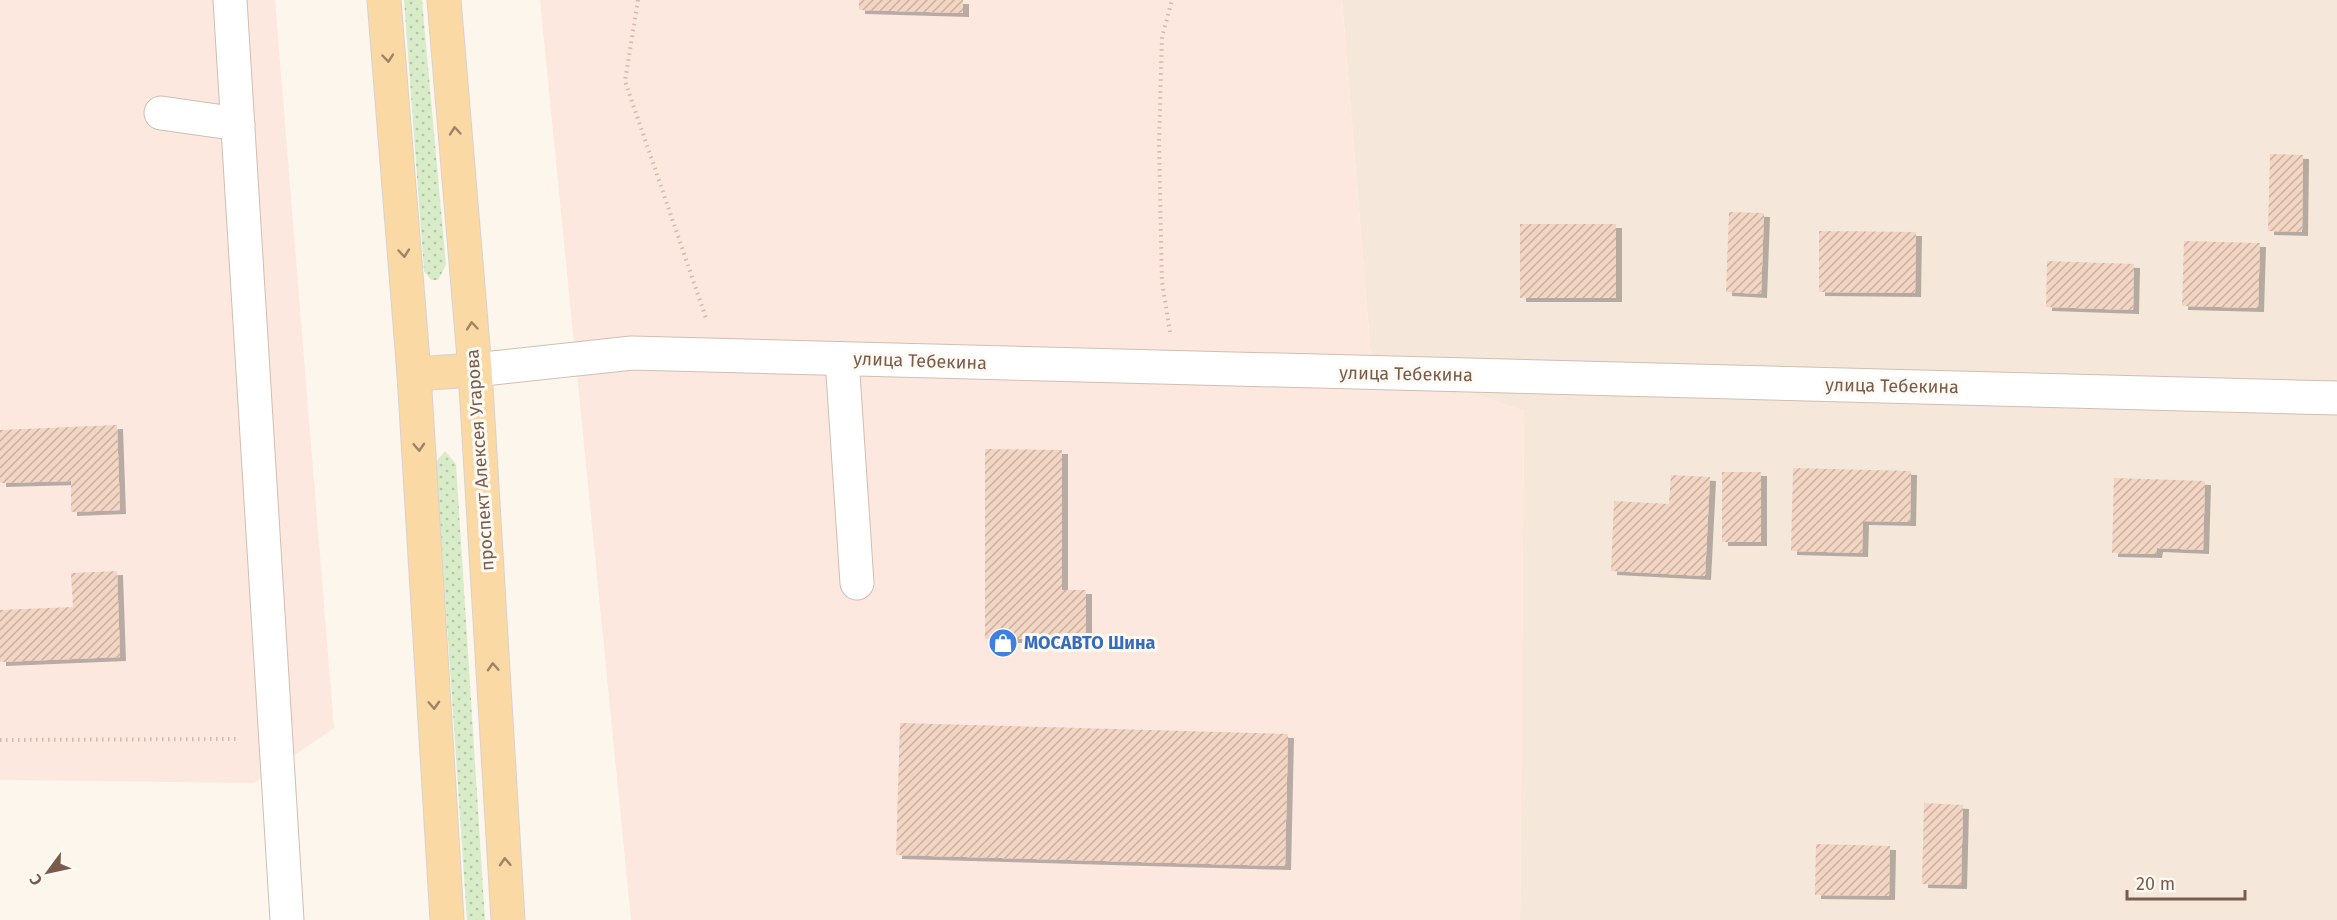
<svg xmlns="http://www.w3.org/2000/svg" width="2337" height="920" font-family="'Fira Sans',sans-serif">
<defs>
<pattern id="grass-dots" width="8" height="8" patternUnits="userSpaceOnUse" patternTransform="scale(1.5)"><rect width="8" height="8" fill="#d8ecc9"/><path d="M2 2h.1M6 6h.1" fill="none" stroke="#b4c2a5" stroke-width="1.8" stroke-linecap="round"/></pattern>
<pattern id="building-hatch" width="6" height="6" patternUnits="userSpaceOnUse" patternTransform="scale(1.5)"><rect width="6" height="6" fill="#f3d5c3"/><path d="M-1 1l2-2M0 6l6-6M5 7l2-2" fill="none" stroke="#cab0a1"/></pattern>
<filter id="shadow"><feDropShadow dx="6" dy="4" stdDeviation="0" flood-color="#0004"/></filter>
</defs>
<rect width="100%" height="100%" fill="#fdf6ec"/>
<polygon fill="#f5e8da" points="1342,0 2337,0 2337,920 1520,920 1524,411 1371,358"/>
<g fill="#fde8e0">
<polygon points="0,0 275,0 334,728 254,783 0,780"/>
<polygon points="540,0 1342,0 1371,357 1524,411 1520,920 631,920"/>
</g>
<g fill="url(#grass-dots)">
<polygon points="404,0 422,0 446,265 438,280 431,280 424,271"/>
<polygon points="445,451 456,464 485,920 467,920 436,462"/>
</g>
<g fill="url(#building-hatch)" filter="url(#shadow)">
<polygon points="859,0 963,0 963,13 859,10"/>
<polygon points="2270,154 2303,155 2302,232 2268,231"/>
<polygon points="1729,212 1764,213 1761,294 1726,292"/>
<rect x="1520" y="224" width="96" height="74"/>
<polygon points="1819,231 1916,232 1915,293 1819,292"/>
<polygon points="2184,241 2260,243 2258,308 2182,306"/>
<polygon points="2047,261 2134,264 2133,310 2046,307"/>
<polygon points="117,425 120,510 71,512 71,481 0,483 0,430"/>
<polygon points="985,449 1062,450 1062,590 1086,590 1086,639 985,639"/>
<polygon points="1793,468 1911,471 1910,522 1863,521 1862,553 1791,551"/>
<rect x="1722" y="472" width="39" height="70"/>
<polygon points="1671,475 1710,477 1705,576 1611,571 1614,501 1669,504"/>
<polygon points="2114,478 2205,481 2203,550 2157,548 2156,554 2112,553"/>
<polygon points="117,571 120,657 0,662 0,610 73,607 71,573"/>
<polygon points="900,723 1288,734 1285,866 896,855"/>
<polygon points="1924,803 1963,805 1961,885 1922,884"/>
<polygon points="1816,844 1890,846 1889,896 1815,895"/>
</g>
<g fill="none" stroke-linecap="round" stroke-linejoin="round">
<g stroke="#d1beb0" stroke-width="35">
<g id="minor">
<polyline points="230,0 287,920"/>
<polyline points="161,113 238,124"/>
<polyline points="842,359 857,583"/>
<polyline points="475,370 632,353 2337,398"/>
</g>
</g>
<g stroke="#dad1cd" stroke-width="35">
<g id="major">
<polyline points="384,0 414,374 447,920"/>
<polyline points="444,0 475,370 508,920"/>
<polyline points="414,374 475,370"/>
</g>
</g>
<g stroke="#d9b8a5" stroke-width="4" stroke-dasharray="1.5 4.5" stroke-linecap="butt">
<polyline points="638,0 625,81 706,318"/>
<polyline points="1170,332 1162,282 1159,143 1162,37 1172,0"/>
<polyline points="0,740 239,739"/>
</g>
<use href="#minor" stroke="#fff" stroke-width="33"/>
<use href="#major" stroke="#fbd9a5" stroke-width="33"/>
</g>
<defs><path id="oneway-chevron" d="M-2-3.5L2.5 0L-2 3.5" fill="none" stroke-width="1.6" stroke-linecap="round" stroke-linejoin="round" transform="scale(1.5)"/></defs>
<g stroke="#a18267">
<use href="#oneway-chevron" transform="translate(388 58) rotate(85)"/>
<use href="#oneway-chevron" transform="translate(455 131) rotate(-95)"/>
<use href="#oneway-chevron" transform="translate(404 253) rotate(85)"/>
<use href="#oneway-chevron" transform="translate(472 326) rotate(-95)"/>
<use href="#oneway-chevron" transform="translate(419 447) rotate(87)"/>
<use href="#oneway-chevron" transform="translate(493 667) rotate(-93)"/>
<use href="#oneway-chevron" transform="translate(434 705) rotate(87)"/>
<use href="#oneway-chevron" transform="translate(505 862) rotate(-93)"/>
</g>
<defs>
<g id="shop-disc" transform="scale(1.5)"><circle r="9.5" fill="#3f7fe0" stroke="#fffaf3"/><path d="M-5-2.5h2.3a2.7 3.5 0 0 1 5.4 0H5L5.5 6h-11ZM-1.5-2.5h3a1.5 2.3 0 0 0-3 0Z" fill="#fff"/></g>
</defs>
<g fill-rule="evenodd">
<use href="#shop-disc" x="1003" y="643"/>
</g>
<g text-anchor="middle" stroke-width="6" stroke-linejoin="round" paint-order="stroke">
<g font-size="18" fill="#7a5c4d" stroke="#fffaf3">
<text transform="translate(920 361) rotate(2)" y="6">улица Тебекина</text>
<text transform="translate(1406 374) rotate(1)" y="6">улица Тебекина</text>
<text transform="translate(1892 386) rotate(1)" y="6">улица Тебекина</text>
<text transform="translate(480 460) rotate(-94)" y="6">проспект Алексея Угарова</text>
</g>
<g font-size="18" font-weight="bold" fill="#366cbe" stroke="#fffaf3" text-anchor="start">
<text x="1024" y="649">МОСАВТО Шина</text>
</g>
</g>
<g transform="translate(48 872) rotate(237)" stroke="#fffaf3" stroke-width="4.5" paint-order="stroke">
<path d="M0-4.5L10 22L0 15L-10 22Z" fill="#7a5c4d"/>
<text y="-9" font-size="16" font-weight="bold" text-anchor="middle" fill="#7a5c4d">С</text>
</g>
<path d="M2127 890v9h118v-9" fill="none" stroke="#7a5c4d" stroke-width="3"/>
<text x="2136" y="890" font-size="18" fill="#7a5c4d" stroke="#fffaf3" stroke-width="4.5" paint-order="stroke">20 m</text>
</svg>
